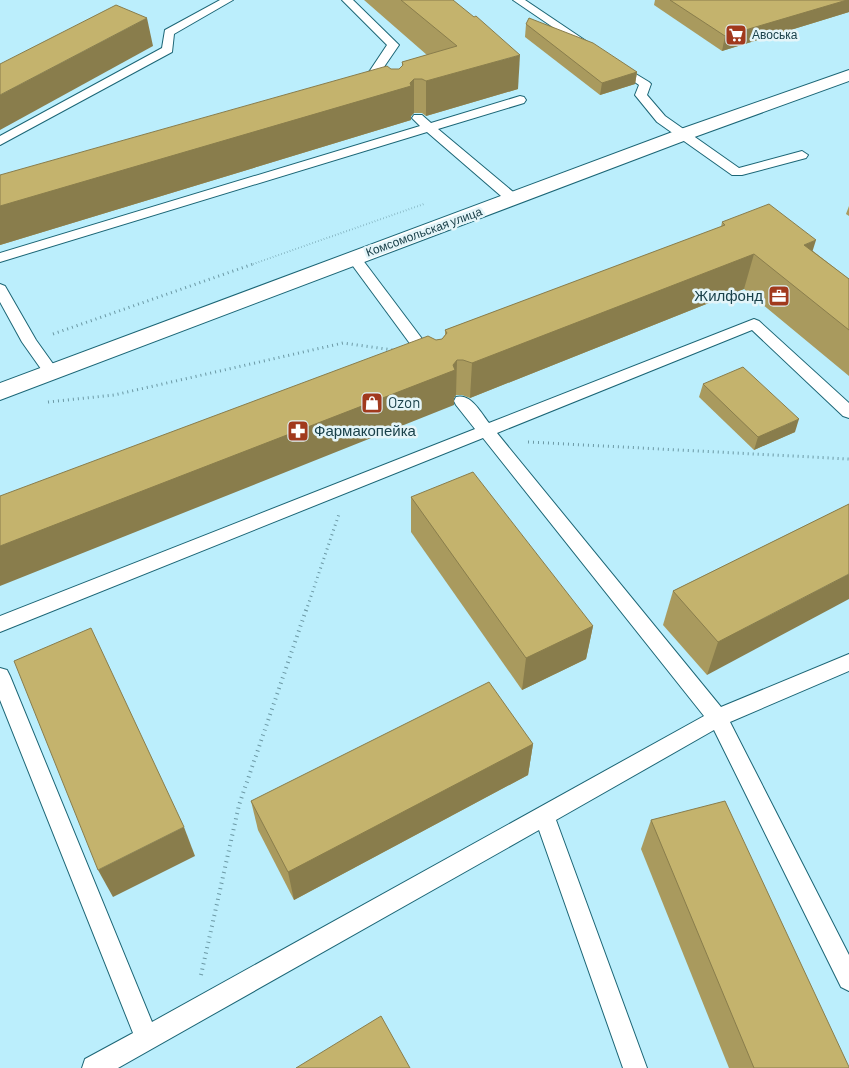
<svg xmlns="http://www.w3.org/2000/svg" width="849" height="1068" font-family="Barlow,sans-serif">
<rect width="100%" height="100%" fill="#bbeefc"/>
<g fill="none" stroke-linecap="round" stroke-linejoin="round">
<g stroke="#1c6676" stroke-width="2">
<g id="lane">
<polygon points="220,0 233,0 174,34 172,52 0,145 0,136 162,48 165,30"/>
<polygon points="342,0 353,0 399,45 375,80 367,80 365,78 387,45"/>
<polygon points="513,0 525,0 592,45 590,47 582,47"/>
<polygon points="616,62 649,82 651,84 647,95 665,116 739,168 802,151 808,155 806,158 742,175 732,175 657,122 635,95 639,85 610,65"/>
<polygon points="520,96 524,97 526,100 524,103 438,129 518,196 520,199 518,202 508,202 427,132 0,262 0,253 420,126 412,118 414,115 422,115 431,123"/>
<polygon points="354,254 359,255 435,356 438,360 435,364 425,364 347,258 349,255"/>
<polygon points="0,284 5,286 36,340 56,368 59,372 56,376 51,377 46,376 22,342 0,302"/>
<path d="M754,319L759,321L849,403V418L843,416L752,330L497,433L721,707L849,654V671L730,722L849,955V991L841,987L714,730L556,820L647,1068H623L539,830L118,1068H82L85,1059L133,1033L0,700V668L7,670L10,676L152,1022L704,716L483,438L0,632V616L475,429L456,405L454,401L456,397C471,393 481,413 489,423Z"/>
</g>
</g>
<g stroke="#1c6676" stroke-width="2">
<polygon id="secondary" points="849,70 849,81 689,139 0,400 0,383 675,131"/>
</g>
<polyline stroke="#6b98a4" stroke-width="2" stroke-dasharray="0.5 2.5" stroke-linecap="butt" points="253,264 424,204"/>
<g stroke="#6b98a4" stroke-width="3" stroke-dasharray="1 4" stroke-linecap="butt">
<polyline points="53,334 256,263"/>
<polyline points="48,402 114,395 343,343 393,350"/>
<polyline points="528,442 849,459"/>
<polyline points="306,611 339,514"/>
</g>
<polyline stroke="#6b98a4" stroke-width="4" stroke-dasharray="1 4.5" stroke-linecap="butt" points="201,975 239,805 306,610"/>
<use href="#lane" fill="#fff" fill-rule="evenodd"/>
<use href="#secondary" fill="#fff" fill-rule="evenodd"/>
</g>
<g fill="#a99a5e">
<polygon points="364,0 453,0 518,89 426,116 422,113 414,113 411,116 411,120 0,245 0,206 391,69 399,69 402,66 402,62 427,55"/>
<polygon points="655,0 849,0 849,12 722,51 654,5"/>
<polygon points="526,24 637,72 635,84 600,95 525,37"/>
<polygon points="849,206 849,216 846,214"/>
<polygon points="722,222 813,251 849,279 849,376 744,289 470,398 462,395 456,395 454,398 454,405 436,340 442,339 445,335 445,330 721,227"/>
<polygon points="703,384 795,432 754,450 699,397"/>
<polygon points="411,497 593,626 586,659 522,690 411,532"/>
<polygon points="849,504 707,675 663,625 673,591"/>
<polygon points="533,744 528,775 294,900 258,830 251,801"/>
<polygon points="651,820 849,1068 729,1068 641,849"/>
</g>
<g fill="#897d4c">
<polygon points="847,0 849,0 849,12 722,51 725,36"/>
<polygon points="147,18 153,46 0,130 0,95"/>
<polygon points="520,55 518,89 426,116 426,81"/>
<polygon points="637,72 635,84 600,95 602,83"/>
<polygon points="414,79 414,113 411,116 411,120 0,245 0,206 410,83"/>
<polygon points="816,240 805,275 804,245"/>
<polygon points="754,254 744,289 470,398 472,363"/>
<polygon points="457,360 456,395 454,398 454,405 0,586 0,546"/>
<polygon points="799,419 795,432 754,450 758,437"/>
<polygon points="849,574 849,599 707,675 718,642"/>
<polygon points="593,626 586,659 522,690 526,658"/>
<polygon points="533,744 528,775 294,900 288,872"/>
<polygon points="184,827 195,856 113,897 98,870"/>
</g>
<g fill="#c4b36d" stroke="#897d4c">
<polygon points="401,0 453,0 474,17 476,16 520,55 426,81 422,79 414,79 410,83 411,86 0,206 0,175 387,66 391,69 399,69 403,65 402,62 457,46"/>
<polygon points="670,0 847,0 725,36"/>
<polygon points="116,5 147,18 0,95 0,64"/>
<polygon points="529,18 593,43 637,72 602,83 526,24"/>
<polygon points="769,204 816,240 804,245 849,279 849,330 754,254 472,363 463,360 457,360 453,365 455,370 0,546 0,496 428,336 436,340 442,339 447,333 445,330 725,225 722,222"/>
<polygon points="743,367 799,419 758,437 703,384"/>
<polygon points="473,472 593,626 526,658 411,497"/>
<polygon points="849,504 849,574 718,642 673,591"/>
<polygon points="91,628 184,827 98,870 14,661"/>
<polygon points="489,682 533,744 288,872 251,801"/>
<polygon points="725,801 849,1067 849,1068 754,1068 651,820"/>
<polygon points="381,1016 410,1068 296,1068"/>
</g>
<defs>
<g id="supermarket-square" transform="scale(1.125)"><rect x="-9" y="-9" width="18" height="18" rx="4" fill="#a1391d" stroke="#e4f5f9"/><path d="M-6-5.5h2.5l.6 2H6L4.5 2H-2.5L-4.4-4H-6ZM-1.5 3.2a1.3 1.3 0 1 0 .1 0ZM3 3.2a1.3 1.3 0 1 0 .1 0Z" fill="#fff"/></g>
<g id="office-square" transform="scale(1.125)"><rect x="-9" y="-9" width="18" height="18" rx="4" fill="#a1391d" stroke="#e4f5f9"/><path d="M-6-3h4V-5.5h4V-3h4V5H-6ZM-1-4.5V-3h2v-1.5ZM-6 0V1H6V0Z" fill="#fff"/></g>
<g id="shop-square" transform="scale(1.125)"><rect x="-9" y="-9" width="18" height="18" rx="4" fill="#a1391d" stroke="#e4f5f9"/><path d="M-5-2.5h2.3a2.7 3.5 0 0 1 5.4 0H5L5.5 6h-11ZM-1.5-2.5h3a1.5 2.3 0 0 0-3 0Z" fill="#fff"/></g>
<g id="pharmacy-square" transform="scale(1.125)"><rect x="-9" y="-9" width="18" height="18" rx="4" fill="#a1391d" stroke="#e4f5f9"/><path d="M-2-6h4v4h4v4h-4v4h-4v-4h-4v-4h4Z" fill="#fff"/></g>
</defs>
<g fill-rule="evenodd">
<use href="#supermarket-square" x="736" y="35"/>
<use href="#office-square" x="779" y="296"/>
<use href="#shop-square" x="372" y="403"/>
<use href="#pharmacy-square" x="298" y="431"/>
</g>
<g text-anchor="middle" stroke-width="5" stroke-linejoin="round" paint-order="stroke">
<g font-size="12" fill="#1a414a" stroke="#e4f5f9" text-anchor="start">
<text x="752" y="39">Авоська</text>
</g>
<g font-size="12" fill="#1a414a" stroke="#e4f5f9">
<text transform="translate(424 232) rotate(-20)" y="4">Комсомольская улица</text>
</g>
<g font-size="15" fill="#1a414a" stroke="#e4f5f9" text-anchor="start">
<text x="763" y="301" text-anchor="end">Жилфонд</text>
<text x="388" y="408">Ozon</text>
<text x="314" y="436">Фармакопейка</text>
</g>
</g>
</svg>
